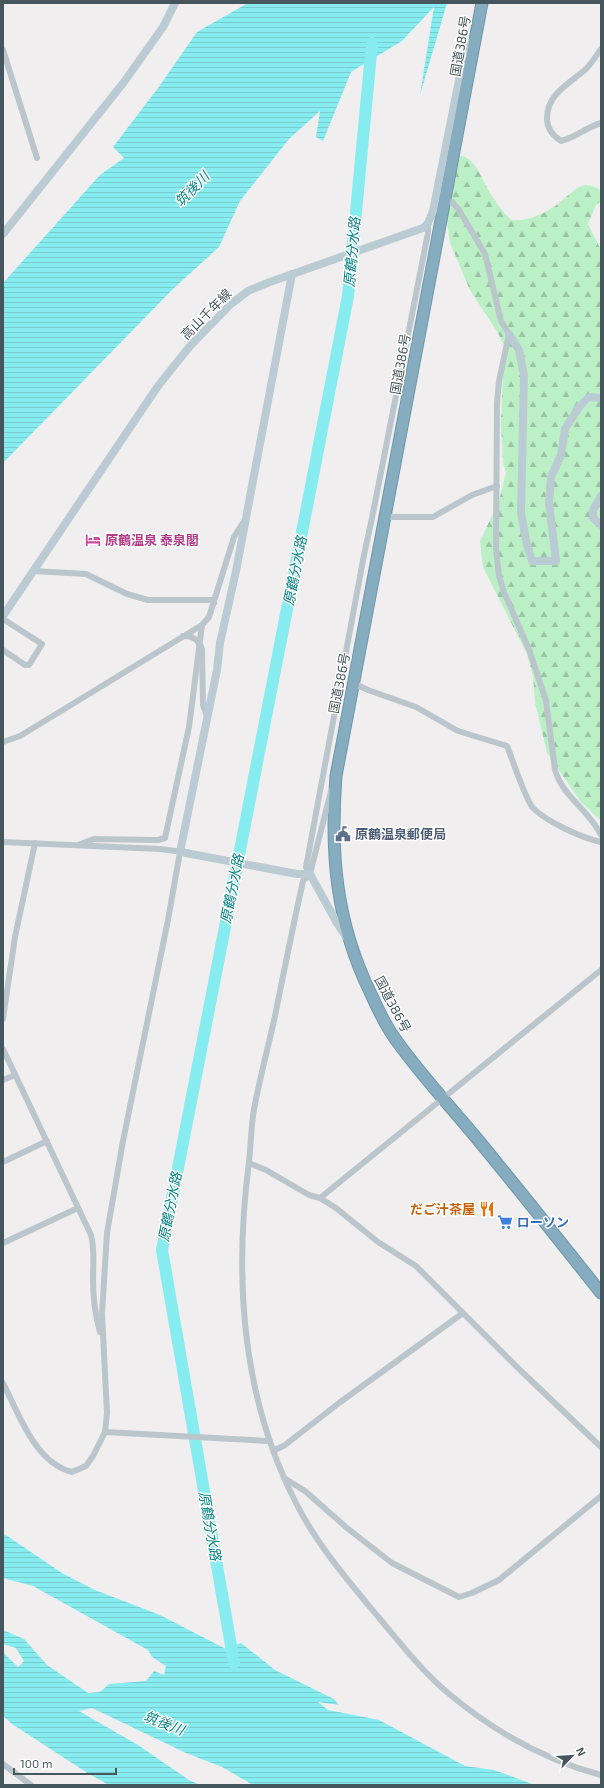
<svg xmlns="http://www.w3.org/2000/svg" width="604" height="1788" font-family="'Exo 2','Noto Sans JP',sans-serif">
<defs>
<pattern id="forest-firs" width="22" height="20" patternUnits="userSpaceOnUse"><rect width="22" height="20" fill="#bbf0c6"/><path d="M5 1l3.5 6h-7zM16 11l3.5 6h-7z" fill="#9ac5a4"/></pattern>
<pattern id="water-rules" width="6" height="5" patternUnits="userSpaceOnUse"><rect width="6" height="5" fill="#87ecef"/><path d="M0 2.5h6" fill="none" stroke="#76cccf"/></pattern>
</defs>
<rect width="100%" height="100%" fill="#f1eeef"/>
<path fill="url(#forest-firs)" d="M456,155C459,156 463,155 465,157C478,163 483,182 490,193C496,202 502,211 511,220C528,222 547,213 560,202C568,196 576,186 586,185C592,185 597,188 601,191V201L596,205L588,224L601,250V821L581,802L547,753L535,702L533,677L527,654L483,567L480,541L499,501L506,472L503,463L501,424L504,346L498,333L470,290L450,243L445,206Z"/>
<g fill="url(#water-rules)">
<polygon points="248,3 447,3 420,95 434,7 402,41 351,72 323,141 316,137 320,111 289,139 240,201 219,247 173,289 3,463 3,283 100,175 124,158 113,147 158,88 197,32"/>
<polygon points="3,1533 62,1573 95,1590 160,1615 226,1649 241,1643 275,1670 334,1699 339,1705 318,1702 328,1710 379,1720 465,1766 494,1770 535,1785 253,1785 222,1767 186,1753 92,1708 79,1711 138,1745 189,1780 200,1785 109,1785 89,1774 12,1724 3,1716 3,1652 18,1667 24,1661 16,1648 3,1644 3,1630 24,1639 47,1665 88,1693 100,1692 109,1684 146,1681 154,1671 164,1675 166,1666 152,1657 148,1650 33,1586 3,1578"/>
</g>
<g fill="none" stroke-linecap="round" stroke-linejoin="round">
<polyline stroke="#87ecef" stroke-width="12" points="234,1663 162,1250 348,296 372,43"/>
<g stroke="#7097ab" stroke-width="13">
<path id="highway" d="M482,3L336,776C330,854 336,923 371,994C379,1012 387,1029 399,1044C422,1076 449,1105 474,1135C517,1187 559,1240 601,1293"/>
</g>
<g stroke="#bac6cc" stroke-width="6">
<path d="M601,49C596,56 592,63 586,69C570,83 547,94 547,118C547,128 553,136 561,141C575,138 587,127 601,123"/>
<polyline points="3,50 37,158"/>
<path d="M445,200L452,202L459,210L485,254L501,321L509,334L499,381L497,403L496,549L499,576L504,592L530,652L546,701L555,770C563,797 589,810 601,835"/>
<polyline points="385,517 433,517 472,495 497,486"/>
<polyline points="34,571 86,574 127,594 148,600 212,600 214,603"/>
<polyline points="3,619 42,644 29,665 25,665 3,650"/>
<path d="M183,636C193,636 198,639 202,649L203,705L207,716"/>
<path d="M353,683L368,690L416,707L458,731L507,746C512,758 526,801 533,808C547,822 582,838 601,842"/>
<polyline points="3,742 20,736 202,625 209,617 234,537 244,521"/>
<path d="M331,791L310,874L303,881C293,926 284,971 275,1016C268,1047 260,1078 254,1109C251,1126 251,1144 249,1162C234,1277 242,1398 296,1503C317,1545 350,1583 380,1619C401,1644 422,1671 448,1693C492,1730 545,1760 601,1775"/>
<polyline points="3,842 160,849 183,852"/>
<polyline points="78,845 94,839 158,840 165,838 189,727 202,625"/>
<polyline points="310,874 306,867 364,555 372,518 428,233 428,223"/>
<polyline points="3,1019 15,937 35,843"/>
<path d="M3,1049L91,1235C95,1250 93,1264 93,1279C93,1297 95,1315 100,1332"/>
<polyline points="3,1080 15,1075"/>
<polyline points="3,1162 47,1141"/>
<polyline points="249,1163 266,1170 309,1195 320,1198 336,1208 378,1242 416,1266 520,1370 601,1447"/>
<polyline points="320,1198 601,970"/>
<polyline points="3,1243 78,1208"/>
<path d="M3,1383C19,1414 35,1463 72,1472L86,1466L93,1456L105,1432L107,1413L102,1314L107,1233L123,1141L168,920L180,852"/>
<polyline points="105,1432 268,1441"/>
<polyline points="273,1451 285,1445 339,1403 463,1313"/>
<polyline points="284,1478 305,1491 347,1528 392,1563 459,1597 472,1593 499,1580 601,1496"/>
<polyline points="3,1764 31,1785"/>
</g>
<g stroke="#bbcbd3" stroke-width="8">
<polyline points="3,234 124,82 163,27 175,3"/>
<polyline points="509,334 519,350 524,375 521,513 527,545 532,561 556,561 549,503 551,477 561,455 565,429 579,407 589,397 601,398"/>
<polyline points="601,496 593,510 593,518 601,525"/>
<polyline points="3,616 158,386 190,346 231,304 248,291 270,282 423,228 428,223 433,211 462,65 464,56 472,42"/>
<polyline points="180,852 217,670 220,643 236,571 292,274"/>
<polyline points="186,853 297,874 310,874 337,923 347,938"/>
</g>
<use href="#highway" stroke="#85acbf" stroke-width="11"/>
</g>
<defs>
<g id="hotel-bare" transform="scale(1.2)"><path d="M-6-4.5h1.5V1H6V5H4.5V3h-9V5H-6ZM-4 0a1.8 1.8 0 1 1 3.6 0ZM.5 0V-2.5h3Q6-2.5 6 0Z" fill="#d1479c" stroke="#fff" stroke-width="2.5" paint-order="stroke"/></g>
<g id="civic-bare" transform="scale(1.2)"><path d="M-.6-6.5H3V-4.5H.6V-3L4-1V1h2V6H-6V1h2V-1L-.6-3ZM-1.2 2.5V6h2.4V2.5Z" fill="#5c6f8a" stroke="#fff" stroke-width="2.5" paint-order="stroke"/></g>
<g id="restaurant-bare" transform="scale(1.2)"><path d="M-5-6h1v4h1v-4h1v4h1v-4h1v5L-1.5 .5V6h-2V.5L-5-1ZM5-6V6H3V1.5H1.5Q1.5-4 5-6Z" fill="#e8710a" stroke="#fff" stroke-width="2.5" paint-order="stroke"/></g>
<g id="supermarket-bare" transform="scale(1.2)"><path d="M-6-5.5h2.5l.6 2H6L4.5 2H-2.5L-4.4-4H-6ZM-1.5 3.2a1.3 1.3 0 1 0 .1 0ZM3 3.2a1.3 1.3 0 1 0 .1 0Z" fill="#3f7fe0" stroke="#fff" stroke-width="2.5" paint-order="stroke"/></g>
</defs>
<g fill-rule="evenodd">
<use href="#hotel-bare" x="93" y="540"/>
<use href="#civic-bare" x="343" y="834"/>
<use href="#restaurant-bare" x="487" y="1209"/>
<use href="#supermarket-bare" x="505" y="1222"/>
</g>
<g text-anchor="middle" stroke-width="3" stroke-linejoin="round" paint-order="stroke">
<g font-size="13" fill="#46565d" stroke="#fff">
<text transform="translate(460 46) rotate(-80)" y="5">国道386号</text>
<text transform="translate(206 314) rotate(-45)" y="5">高山千年線</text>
<text transform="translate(400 364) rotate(-80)" y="5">国道386号</text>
<text transform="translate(339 683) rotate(-79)" y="5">国道386号</text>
<text transform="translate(393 1004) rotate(62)" y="5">国道386号</text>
</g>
<g font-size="13" font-weight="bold" fill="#b23c85" stroke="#fff" text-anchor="start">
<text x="105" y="545">原鶴温泉 泰泉閣</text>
</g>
<g font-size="13" font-weight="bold" fill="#4e5e75" stroke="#fff" text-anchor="start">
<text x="355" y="839">原鶴温泉郵便局</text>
</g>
<g font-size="13" font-weight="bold" fill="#c56008" stroke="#fff" text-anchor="end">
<text x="475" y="1214">だご汁茶屋</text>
</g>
<g font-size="13" font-weight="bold" fill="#366cbe" stroke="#fff" text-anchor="start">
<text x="517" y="1227">ローソン</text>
</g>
<g font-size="14" font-style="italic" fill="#0a8487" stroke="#fff">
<text transform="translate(192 189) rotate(-46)" y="5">筑後川</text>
<text transform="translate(352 252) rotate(-85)" y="5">原鶴分水路</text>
<text transform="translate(295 571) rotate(-79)" y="5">原鶴分水路</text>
<text transform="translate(232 889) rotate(-79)" y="5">原鶴分水路</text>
<text transform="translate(170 1207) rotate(-79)" y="5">原鶴分水路</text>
<text transform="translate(210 1526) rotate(80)" y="5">原鶴分水路</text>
<text transform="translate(164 1723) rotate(21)" y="5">筑後川</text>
</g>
</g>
<rect width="604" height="1788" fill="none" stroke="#46565d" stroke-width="8"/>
<g transform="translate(572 1756) rotate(65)" stroke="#ffffff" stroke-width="3" paint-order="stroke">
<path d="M0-3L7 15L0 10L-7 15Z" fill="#46565d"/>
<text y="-6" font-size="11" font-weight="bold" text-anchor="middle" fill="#46565d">N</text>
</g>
<path d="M14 1768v6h102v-6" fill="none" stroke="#46565d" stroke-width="2"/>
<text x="20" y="1768" font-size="12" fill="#46565d" stroke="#ffffff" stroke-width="3" paint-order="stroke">100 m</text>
</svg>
